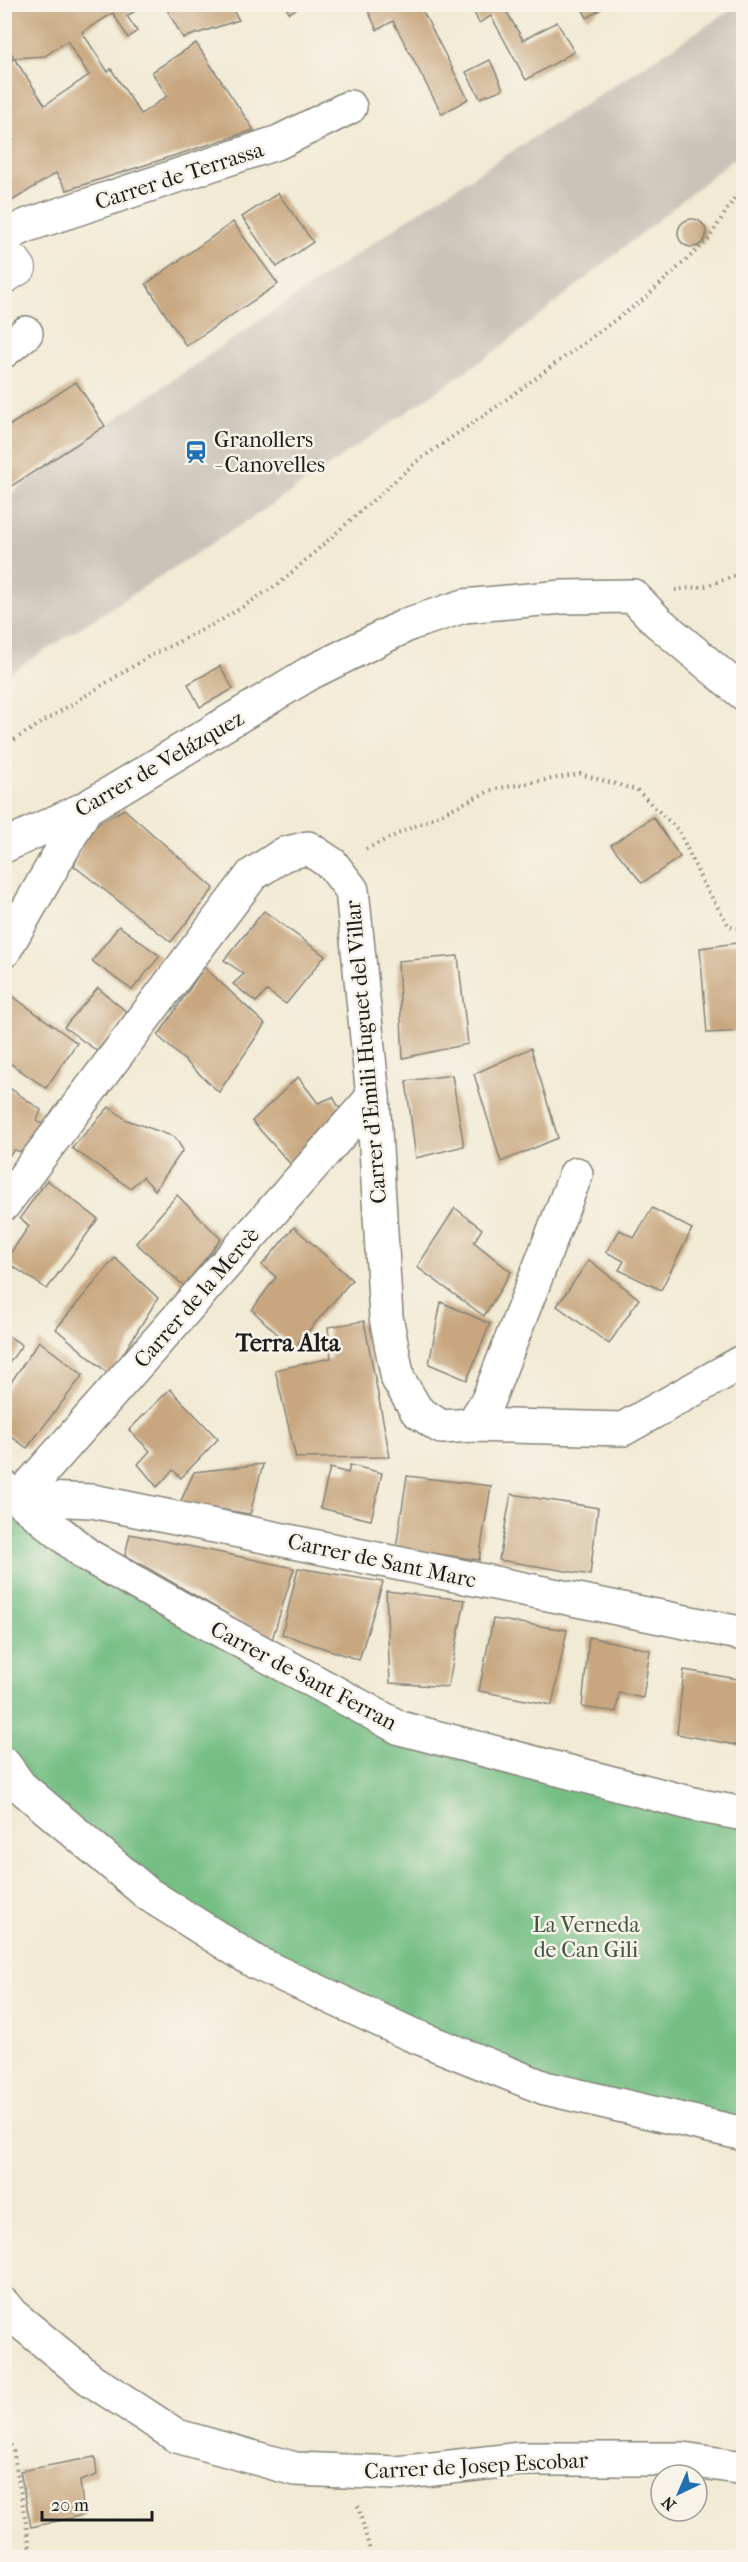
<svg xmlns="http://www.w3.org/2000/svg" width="748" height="2562" font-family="'IM FELL French Canon',serif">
<rect width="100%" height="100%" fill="#f7f3e8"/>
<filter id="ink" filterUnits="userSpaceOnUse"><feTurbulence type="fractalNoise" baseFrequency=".0167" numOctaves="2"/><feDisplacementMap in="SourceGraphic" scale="12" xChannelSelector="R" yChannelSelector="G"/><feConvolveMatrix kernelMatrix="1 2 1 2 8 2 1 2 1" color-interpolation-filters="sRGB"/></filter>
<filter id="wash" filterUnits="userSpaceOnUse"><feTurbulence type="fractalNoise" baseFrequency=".008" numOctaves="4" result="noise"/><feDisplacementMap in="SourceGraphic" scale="24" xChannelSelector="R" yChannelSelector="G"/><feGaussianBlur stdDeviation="1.35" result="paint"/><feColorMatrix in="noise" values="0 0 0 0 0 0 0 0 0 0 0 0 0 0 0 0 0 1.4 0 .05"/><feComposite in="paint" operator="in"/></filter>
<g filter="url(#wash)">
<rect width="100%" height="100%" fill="#f1ead4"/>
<polygon fill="#cac3b8" points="740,4 744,5 743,151 498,349 276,502 5,676 5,498 105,426 432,203"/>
<polygon fill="#74be84" stroke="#486d50" stroke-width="1.5" points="4,1489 400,1728 743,1816 743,2134 545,2088 257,1963 5,1764"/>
<g id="blocks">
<g fill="#c8a780">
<polygon points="4,4 155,4 155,6 141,7 127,16 137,31 128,38 113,13 82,32 108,72 111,69 141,114 167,96 152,72 196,43 254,130 67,190 56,173 12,201 4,189 4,147 14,140 4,125 4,87 9,83 4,76 4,69 14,58 45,105 89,75 67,41 45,56 14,58 4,42"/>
<polygon points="164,4 229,4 239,20 183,38"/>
<polygon points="284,4 306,4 289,13"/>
<polygon points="365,4 419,4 468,99 442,114 393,21 377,30"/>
<polygon points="470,4 502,4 523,40 557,22 574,52 526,80 491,16 479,23"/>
<polygon points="580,4 609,4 587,18"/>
<polygon points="490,60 503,89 480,98 466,72"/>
<polygon points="278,193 313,242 277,267 242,217"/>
<circle cx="692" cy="233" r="14"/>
<polygon points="233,222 278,284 186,346 146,284"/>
<polygon points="76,382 105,426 4,491 4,429"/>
<polygon points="220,666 233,689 200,707 188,684"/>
<polygon points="124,809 214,888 171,942 74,866 88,829"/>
<polygon points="653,817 680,857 642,883 611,845"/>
<polygon points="264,911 325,956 286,1004 267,991 256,1002 233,984 244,974 224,960"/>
<polygon points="119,926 160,956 132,990 92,961"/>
<polygon points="744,942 744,1031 707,1033 700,948"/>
<polygon points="458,956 468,1044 403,1058 398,961"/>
<polygon points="204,967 265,1024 219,1092 158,1036"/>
<polygon points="98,988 128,1013 97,1051 64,1027"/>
<polygon points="4,990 77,1043 46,1088 4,1059"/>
<polygon points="531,1048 558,1138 501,1162 474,1074"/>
<polygon points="452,1075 464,1146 416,1158 406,1081"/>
<polygon points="298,1077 318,1103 333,1097 344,1116 296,1170 252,1121"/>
<polygon points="4,1084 41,1110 37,1121 47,1128 28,1153 14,1150 4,1162"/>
<polygon points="109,1107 127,1120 175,1137 183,1150 155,1190 143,1177 130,1188 72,1148"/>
<polygon points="47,1180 98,1219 47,1289 5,1261 29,1226 20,1218"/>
<polygon points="177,1195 221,1239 184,1286 136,1243"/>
<polygon points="455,1208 482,1229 474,1242 511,1272 484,1316 417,1267"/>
<polygon points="652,1208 692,1229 661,1290 619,1270 624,1261 606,1252 620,1230 634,1238"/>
<polygon points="294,1227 352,1280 293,1349 252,1310 276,1277 262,1265"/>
<polygon points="115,1258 158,1298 110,1375 56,1329"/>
<polygon points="589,1260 639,1299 609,1344 557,1306"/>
<polygon points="441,1302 490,1324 467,1380 429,1364"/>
<polygon points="364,1321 390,1457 296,1458 275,1370 331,1358 328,1327"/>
<polygon points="4,1333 22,1345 4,1370"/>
<polygon points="39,1341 83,1375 27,1448 5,1432 5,1391"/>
<polygon points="170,1389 218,1439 181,1478 173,1470 157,1487 138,1464 150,1451 129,1430"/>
<polygon points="263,1464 250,1514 180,1503 194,1472"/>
<polygon points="350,1465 382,1473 371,1520 320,1508 330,1468 348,1473"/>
<polygon points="407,1476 491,1486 479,1560 396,1548"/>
<polygon points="511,1494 598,1508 590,1575 499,1560"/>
<polygon points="130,1534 294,1568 272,1640 125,1555"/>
<polygon points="298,1568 383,1582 359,1660 282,1634"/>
<polygon points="386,1591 465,1600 448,1687 390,1683"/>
<polygon points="493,1619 567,1630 552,1705 479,1691"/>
<polygon points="589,1637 650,1650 643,1698 619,1693 616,1712 582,1707"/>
<polygon points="684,1670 744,1680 744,1727 741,1746 677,1734"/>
<polygon points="95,2457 97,2475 80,2481 84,2515 31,2527 20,2471"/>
</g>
</g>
</g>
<g filter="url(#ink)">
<use href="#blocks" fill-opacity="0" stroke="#868378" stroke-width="1.5"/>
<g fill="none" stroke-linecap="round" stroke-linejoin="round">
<g stroke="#868378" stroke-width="34">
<polyline id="pedestrian" points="4,267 15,261 20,268 4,278"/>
</g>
<g stroke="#868378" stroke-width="36">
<g id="minor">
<polyline points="4,236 28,225 279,142 350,107"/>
<polyline points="4,351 26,333"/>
<polyline points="4,846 86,808 310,673 409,624 464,606 563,597 633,596 658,622 744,694"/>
<polyline points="4,951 86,808"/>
<polyline points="4,1204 252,875 284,854 308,848 332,864 352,890 373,1097 386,1317 398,1379 417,1411 441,1427 472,1425 488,1400 576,1174"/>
<polyline points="472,1425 623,1429 744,1361"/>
<polyline points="4,1487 87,1555 189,1613 400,1728 701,1806 744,1814"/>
<polyline points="19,1498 92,1501 744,1634"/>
<polyline points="19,1498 373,1097"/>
<polyline points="4,2305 11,2314 90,2379 177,2436 295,2469 398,2473 520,2459 683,2459 744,2468"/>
</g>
</g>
<g stroke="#868378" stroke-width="36">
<polyline id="tertiary" points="4,1764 20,1786 148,1894 257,1963 410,2034 545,2088 744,2134"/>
</g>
<g stroke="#868378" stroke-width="4" stroke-dasharray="1.5 4.5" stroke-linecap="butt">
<polyline points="675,590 705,586 744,573"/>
<polyline points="4,746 148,657 220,621 280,583 416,462 496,407 644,299 708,240 744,183"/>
<polyline points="366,849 494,789 580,774 637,790 679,831 702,881 729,926 744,931"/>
<polyline points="4,2435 13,2449 32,2558"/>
<polyline points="358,2506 372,2558"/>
</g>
<use href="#pedestrian" stroke="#fff" stroke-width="32"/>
<use href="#minor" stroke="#fff" stroke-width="33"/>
<use href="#tertiary" stroke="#fff" stroke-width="33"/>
</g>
</g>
<defs>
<g id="station-bare" transform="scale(1.8)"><path d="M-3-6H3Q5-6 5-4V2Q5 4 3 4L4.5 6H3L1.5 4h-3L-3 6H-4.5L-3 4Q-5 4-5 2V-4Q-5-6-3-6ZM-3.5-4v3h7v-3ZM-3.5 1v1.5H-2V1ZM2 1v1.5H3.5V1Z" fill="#1f6fb2" stroke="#f7f3e8" stroke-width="2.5" paint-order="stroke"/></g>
</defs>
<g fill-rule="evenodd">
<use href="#station-bare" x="196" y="452"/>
</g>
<g text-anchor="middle" stroke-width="5" stroke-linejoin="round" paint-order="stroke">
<g font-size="22" fill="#1c1c1c" stroke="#f7f3e8">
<text transform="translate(179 175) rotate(-18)" y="8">Carrer de Terrassa</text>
<text transform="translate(159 763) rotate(-30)" y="8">Carrer de Velázquez</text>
<text transform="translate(365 1052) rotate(-95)" y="8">Carrer d'Emili Huguet del Villar</text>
<text transform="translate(196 1297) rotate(-49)" y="8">Carrer de la Mercè</text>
<text transform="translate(382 1560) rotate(12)" y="8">Carrer de Sant Marc</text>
<text transform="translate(304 1675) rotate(28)" y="8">Carrer de Sant Ferran</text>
<text transform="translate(476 2465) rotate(-3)" y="8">Carrer de Josep Escobar</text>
</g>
<g font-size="22" fill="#1c1c1c" stroke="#f7f3e8" text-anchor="start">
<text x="214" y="447">Granollers<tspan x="214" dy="25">- Canovelles</tspan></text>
</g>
<g font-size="22" fill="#3f5642" stroke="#f7f3e8">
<text x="586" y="1932">La Verneda<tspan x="586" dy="25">de Can Gili</tspan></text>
</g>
<g font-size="24" font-weight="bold" fill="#1c1c1c" stroke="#f7f3e8">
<text x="288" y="1351">Terra Alta</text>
</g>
</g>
<rect width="748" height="2562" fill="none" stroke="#f7f3e8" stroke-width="24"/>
<g transform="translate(679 2493) rotate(224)"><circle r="28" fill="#f7f3e8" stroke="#9f9d96" stroke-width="1.5"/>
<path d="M0-4.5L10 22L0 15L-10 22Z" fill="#1f6fb2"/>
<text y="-9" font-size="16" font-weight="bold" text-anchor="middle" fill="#1c1c1c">N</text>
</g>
<path d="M42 2511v9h110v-9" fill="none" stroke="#1c1c1c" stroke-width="3"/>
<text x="51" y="2511" font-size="18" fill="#1c1c1c" stroke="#f7f3e8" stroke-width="4.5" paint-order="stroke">20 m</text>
</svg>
